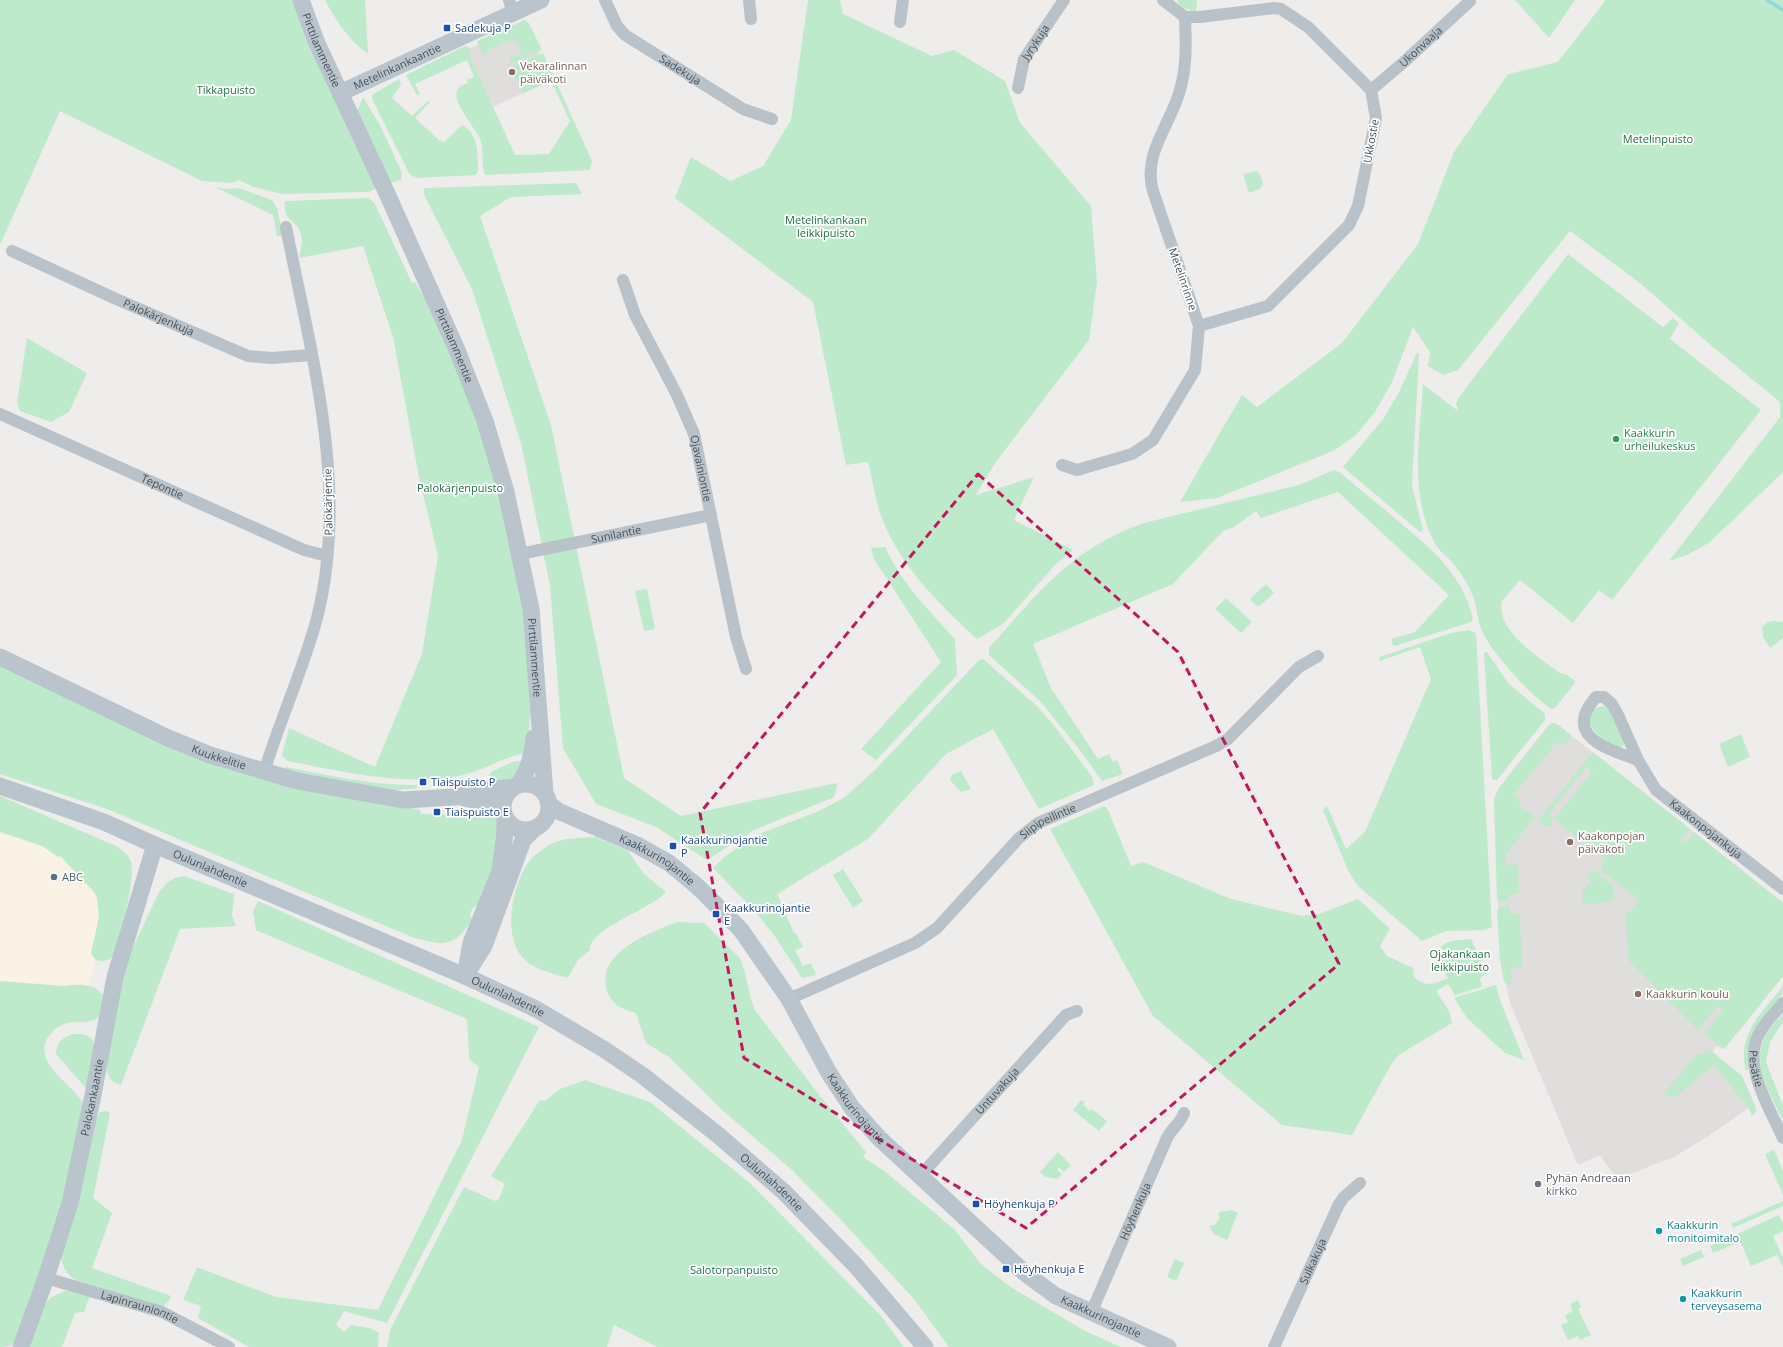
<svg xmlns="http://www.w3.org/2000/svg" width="1783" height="1347" font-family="'Open Sans',sans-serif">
<rect width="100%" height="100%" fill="#efecec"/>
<polygon fill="#faf2e5" points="0,822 40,837 110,899 86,995 0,988"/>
<g fill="#e0dddd">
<polygon points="525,23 551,80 493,107 466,50"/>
<polygon points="1552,723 1557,724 1783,903 1783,976 1725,1048 1722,1049 1717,1046 1712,1052 1742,1076 1754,1104 1710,1135 1674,1157 1617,1179 1600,1155 1578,1165 1510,1003 1500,959 1494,799 1499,788 1548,726"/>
</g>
<g fill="#bdeacb">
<polygon points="0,0 295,0 376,189 368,192 282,194 254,187 239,180 232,183 202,181 60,111 0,245"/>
<path d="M325,0H365L368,54C350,41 335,20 325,0Z"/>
<path d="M808,0H840L843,14L932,56L954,50L1005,81L1020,123L1091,206L1097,282L1089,340L995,463L976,495L1034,477L1014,520L1073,550L1055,565L1003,624L977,639C939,604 900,566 881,516C875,499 873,480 868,462L846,465L813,302L675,198L691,157L730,181L763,166L791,120Z"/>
<path d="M1177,0H1197L1196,12C1188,10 1180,8 1177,0Z"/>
<polygon points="1515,0 1575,0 1549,38"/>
<polygon points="1606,0 1783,0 1783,472 1710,542 1687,555 1669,561 1780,417 1780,402 1714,348 1640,283 1570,231 1458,370 1443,375 1428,366 1430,352 1413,327 1392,382 1375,412 1356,435 1335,450 1217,498 1180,502 1242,395 1257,407 1342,343 1418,244 1454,152 1508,74 1558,62"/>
<polygon points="525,20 529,23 542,50 506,66 505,65 511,62 510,58 519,54 520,57 522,56 517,42 514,43 512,39 487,51 488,54 483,57 477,41"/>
<path d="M465,46L469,48L470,51L468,52L515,155L549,154L570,121L551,81L524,93L509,68L543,53L592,161L590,170L485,175C481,164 484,152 481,141C477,129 449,100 458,89C460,86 465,84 468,83L467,80L474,77L467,60L415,84L420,94L417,95L406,75Z"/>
<path d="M399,79L401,85L392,98L412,116L428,101L430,102L415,118L439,140L444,142L462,125C479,133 478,156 478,172L475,175L418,178L410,175L372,99V95Z"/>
<polygon points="363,97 381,127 402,173 401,180 391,183 357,112"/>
<polygon points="1257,171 1261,176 1263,185 1260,189 1249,193 1243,174"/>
<polygon points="576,183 582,194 511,197 480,216 551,425 624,778 681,816 836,783 837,784 835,795 832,798 754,830 707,860 656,827 596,804 563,748 550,586 521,443 472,289 424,195 424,188"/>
<polygon points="215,187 226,189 239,188 272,200 277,208 283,235 277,236 273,215"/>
<path d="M368,198L374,202L412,283L415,282L436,316L464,382L497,481L506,535L517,575L524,611L529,663L530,716L528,753C503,756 484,771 459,776C402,786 344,772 288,761L282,755L289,728L375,767L422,654L438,556L419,477L393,337L363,246L299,258C301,248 304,239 299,229C293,220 282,218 285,202L287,201Z"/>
<path d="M1568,254L1663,327L1673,318L1679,323L1670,339L1761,410L1612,600L1599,590L1573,623L1520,580L1502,601C1495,631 1540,658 1560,673L1567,675L1575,681V683L1555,708L1551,709C1530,694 1491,653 1481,629C1477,618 1477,605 1472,594C1467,582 1459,570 1451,561C1445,555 1436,548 1433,540C1409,491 1420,436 1423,384L1458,411L1456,403L1459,397Z"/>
<polygon points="27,338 87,373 69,412 51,422 20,411 17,403"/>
<polygon points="1417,353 1419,354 1412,486 1423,530 1420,532 1343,467 1384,418 1400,390"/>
<path d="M1334,470L1339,472C1359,488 1379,505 1398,521C1432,549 1463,575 1473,619L1471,622L1395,646L1393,645L1391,639L1415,632L1449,595L1338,492L1261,518L1256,511L1234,527L1223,531L1173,584L1033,644L1051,688L1098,759L1109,754L1113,762L1117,760L1123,774L1102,781L1079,749L1041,702L989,655V648C1039,592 1070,549 1144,523L1299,485Z"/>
<path d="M885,547C901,582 929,611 955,639L957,675L876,760L861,749L941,662L874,559L871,548Z"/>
<polygon points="1266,584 1274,593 1258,607 1250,599"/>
<polygon points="647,589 655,629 644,631 635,591"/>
<polygon points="1226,598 1252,622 1241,633 1215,609"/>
<polygon points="1775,621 1783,622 1783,638 1770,648 1763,637 1762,627 1768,622"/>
<polygon points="1469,630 1476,633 1492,927 1484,930 1446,931 1422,941 1357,885 1348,870 1323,810 1327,806 1346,849 1365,832 1431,679 1420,647 1379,661 1380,657 1451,633"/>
<polygon points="1487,652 1508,683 1545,714 1545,720 1497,780 1492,779 1484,653"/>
<polygon points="983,659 1037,706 1056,728 1092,777 1094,785 1039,809 993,729 946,754 868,839 777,894 794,933 796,933 803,947 795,950 803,966 811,963 816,975 802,978 774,935 753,909 713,868 727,855 756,835 819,811 845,797 877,768 979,660"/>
<path d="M0,664L164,743L420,810L421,814L485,815L488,813L489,807L498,818L497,859L480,903L472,909L470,915L472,919C455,949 441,945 412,937L107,809L0,774Z"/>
<path d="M1605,706L1609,710L1623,740L1624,745L1621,748C1607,744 1593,734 1588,719L1595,708Z"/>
<polygon points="1552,723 1557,724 1571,735 1571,737 1564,745 1557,742 1514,795 1521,800 1518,804 1535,817 1506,854 1506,865 1518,865 1519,893 1509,894 1509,901 1500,901 1497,899 1494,799 1499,788 1548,726"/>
<polygon points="1741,734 1750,757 1728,767 1719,744"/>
<polygon points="1593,752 1690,829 1681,840 1685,843 1694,832 1783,903 1783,976 1724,1049 1704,1034 1723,1010 1718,1006 1698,1030 1628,960 1626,916 1639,900 1601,870 1605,860 1554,819 1593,771 1587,766 1548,815 1553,820 1550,827 1547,827 1538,820"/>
<polygon points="527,760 513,779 491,786 489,776 491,772 512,762"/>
<path d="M285,767C329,775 373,786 417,785V788L391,791L284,771Z"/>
<polygon points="961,771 971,789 961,792 950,780 952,775"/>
<polygon points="478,778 479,787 440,787 439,785"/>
<path d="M0,796L116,846C122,850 129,855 131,862C136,883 119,935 113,957C105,962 95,964 91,953L99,917L97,898L94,892L60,856L58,857L42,846L0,832Z"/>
<path d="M1104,806L1108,810L1131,866L1143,862L1231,899L1302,916L1319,914L1358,899L1390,929L1380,946L1387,956L1413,968L1414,977C1427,988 1433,984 1448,978L1435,956C1444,938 1454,941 1471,939L1487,973L1480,978L1482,987L1455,995L1448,984L1436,991L1449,1011L1452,1023L1400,1054L1392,1063L1352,1135L1282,1125L1153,1016L1050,829Z"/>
<path d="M596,837L628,851L644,874L666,892C652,909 588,929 590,950L578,960L568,978C552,973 533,970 522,957C502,934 513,881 531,859C536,854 547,846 553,843C566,837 582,838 596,837Z"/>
<polygon points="843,869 863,901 853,908 833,875"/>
<polygon points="1592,869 1613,886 1613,902 1583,904 1582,891 1592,879 1587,875"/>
<path d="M184,876L234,894L232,916L236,926L180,929L121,1085C110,1083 107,1074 106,1064L127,960L159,892L168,882L175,878Z"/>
<polygon points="258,901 539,1027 387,1323 344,1311 336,1325 344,1332 351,1325 370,1328 379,1333 378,1347 249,1347 198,1318 201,1306 183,1300 197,1267 276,1297 378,1310 462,1140 479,1067 469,1059 467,1019 256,930 253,912"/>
<polygon points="1500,907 1509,907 1511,914 1520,913 1522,967 1511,968 1512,984 1508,985 1504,982 1500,959 1497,910"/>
<path d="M677,922L704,923L739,957C748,973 747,993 755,1010L816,1091L866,1152L863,1157L883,1170L954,1229L980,1263L1009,1286L1085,1331L1121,1347H949L914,1299L841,1220L792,1170L721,1109L669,1057L646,1043L636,1013C622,1009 611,1005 607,990C595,952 650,933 677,922Z"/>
<path d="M0,981L64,986C78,984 94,983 103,995L99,1017C89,1025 75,1020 64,1024C56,1027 50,1033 46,1041C36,1065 72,1084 83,1103L64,1201L26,1319L11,1346L0,1347Z"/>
<polygon points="1496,985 1500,1000 1524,1060 1505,1053 1467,1018 1454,998"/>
<path d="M1783,986C1783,1003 1764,1016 1755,1030C1747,1042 1747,1056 1748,1070L1746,1071C1736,1035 1763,1011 1783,986Z"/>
<path d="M1783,1013V1022L1770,1042L1766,1062L1783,1106V1120C1772,1098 1754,1069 1762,1044C1765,1032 1776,1022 1783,1013Z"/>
<path d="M73,1034C83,1034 92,1034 94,1045L87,1086L85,1087L56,1054C56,1043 63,1037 73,1034Z"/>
<polygon points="1710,1050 1742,1076 1757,1111 1752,1116 1749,1108 1714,1065 1675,1097 1663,1095 1695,1056"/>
<polygon points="585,1080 650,1102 751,1184 881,1316 904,1347 657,1347 614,1325 607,1347 387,1347 390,1330 464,1187 495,1201 499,1199 505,1184 491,1176 540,1100 545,1101 560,1089"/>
<polygon points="1081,1100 1085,1102 1083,1105 1090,1111 1092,1109 1107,1121 1099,1131 1073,1110"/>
<path d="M107,1111L110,1113L93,1198L112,1213L92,1268L171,1296L168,1302L162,1307L78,1281C67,1275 63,1269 61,1257L96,1119L100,1112Z"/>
<polygon points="1774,1150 1783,1171 1783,1195 1765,1154"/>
<polygon points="1058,1152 1071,1165 1064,1172 1059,1167 1057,1170 1062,1174 1058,1179 1046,1177 1040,1172"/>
<polygon points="1783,1201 1783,1206 1733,1228 1731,1224"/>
<polygon points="1232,1210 1238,1213 1227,1240 1214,1234 1209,1226 1215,1225 1219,1219 1219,1212"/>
<polygon points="1779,1215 1783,1224 1783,1231 1773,1236 1783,1258 1783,1267 1777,1255 1751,1266 1737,1234"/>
<polygon points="1731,1237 1735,1244 1713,1253 1710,1246"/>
<polygon points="1701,1250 1704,1257 1683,1266 1680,1259"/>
<polygon points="1175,1259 1184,1263 1176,1281 1167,1277"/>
<polygon points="65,1291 71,1291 90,1296 84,1312 75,1313 62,1347 30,1347 46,1303 51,1297"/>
<polygon points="1578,1300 1581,1308 1578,1309 1591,1335 1580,1340 1578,1336 1568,1340 1561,1325 1568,1322 1565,1315 1573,1311 1570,1304"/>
</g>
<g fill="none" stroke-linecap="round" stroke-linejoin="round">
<polyline stroke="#8dd8e4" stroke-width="3.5" points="1767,0 1783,10"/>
<g stroke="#b8c2c8" stroke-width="12">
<polyline points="509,0 513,13"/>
<path id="s1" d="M605,0L617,26L625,35L743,109L772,119"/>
<polyline points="749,0 751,19"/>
<polyline points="1163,0 1185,17 1200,17 1274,8 1281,9 1308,27 1371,90 1376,118 1358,206 1349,225 1268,306 1199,326"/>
<polyline points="900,22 903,0"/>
<path id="s2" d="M1018,88L1024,59L1064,0"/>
<path id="s3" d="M1371,90L1404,62L1470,1"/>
<path id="s4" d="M12,251L114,298L248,356L272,358L311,355"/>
<path id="s5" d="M623,280L635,315L677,395L694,434L736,637L746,669"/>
<path id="s6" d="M0,414L304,550L327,556"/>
<path d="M1062,465L1077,470L1132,454L1153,440L1195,370L1199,326L1153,191C1142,154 1171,124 1180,90C1187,67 1186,41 1185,17"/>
<path id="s7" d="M520,554L711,515"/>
<path id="s8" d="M1638,760C1607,749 1562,736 1596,697H1604L1612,704L1618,715L1638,760L1656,790L1783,889"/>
<path d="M264,772C280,720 303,670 317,618C350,489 311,354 286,227"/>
<path id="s9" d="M789,999L915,943L937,928L1019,838L1038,823L1216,746L1228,739L1299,667L1318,656"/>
<path id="s10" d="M1783,1003C1774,1014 1762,1025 1757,1038C1744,1068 1771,1111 1783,1138"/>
<path id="s11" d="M920,1176L1066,1015L1077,1011"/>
<path id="s12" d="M46,1278L162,1312L229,1347"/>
<path id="s13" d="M1091,1313L1167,1138C1172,1128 1180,1124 1184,1113"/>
<path id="s14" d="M1274,1347L1338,1206L1343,1198L1360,1183"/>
</g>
<g stroke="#b9c4cd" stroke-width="17">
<path id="s15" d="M301,0L316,41L385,189L457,350L485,421L506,492L531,609L545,793"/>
<path id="s16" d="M340,93L541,0"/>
<path id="s17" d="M0,657L168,738L210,755L297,781L403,800L455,797L487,790L513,787"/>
<circle cx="526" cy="807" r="23"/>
<path d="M519,784C529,770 532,756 534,738"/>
<path id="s18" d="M0,786L104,822L155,845L465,976L536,1009L605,1050L642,1075L718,1135L784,1192L857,1267L925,1347"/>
<polyline points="463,798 485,802 502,808"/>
<path id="s19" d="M549,804L558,811L637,845L669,863L698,887L741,930L789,999L829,1073L852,1108L879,1138L1026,1274L1056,1296L1168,1347"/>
<polyline points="466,970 471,943 500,871 505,833 505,817"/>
<polyline points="465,976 484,946 523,840 535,828"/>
<path id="s20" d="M21,1347L46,1278L70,1203L93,1095L115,977L155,845"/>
</g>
</g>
<path fill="none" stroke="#c2185b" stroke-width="3" stroke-dasharray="8 5" stroke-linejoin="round" d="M978,474L1178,652L1339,964L1026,1228L744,1058L700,813Z"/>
<g fill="#1a4fb4" stroke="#fff" stroke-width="1.5">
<rect x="443" y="24" width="8" height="8" rx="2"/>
<rect x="419" y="778" width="8" height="8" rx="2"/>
<rect x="433" y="808" width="8" height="8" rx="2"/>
<rect x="669" y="842" width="8" height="8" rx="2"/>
<rect x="712" y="910" width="8" height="8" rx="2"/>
<rect x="972" y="1200" width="8" height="8" rx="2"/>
<rect x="1002" y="1265" width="8" height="8" rx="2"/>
</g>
<g fill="#8d6e63" stroke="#fff" stroke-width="1.5">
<circle cx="512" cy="72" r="4"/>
<circle cx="1570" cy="842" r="4"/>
<circle cx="1638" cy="994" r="4"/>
</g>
<circle fill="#2e9e5b" stroke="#fff" stroke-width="1.5" cx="1616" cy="439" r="4"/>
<circle fill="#5c6f8a" stroke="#fff" stroke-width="1.5" cx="54" cy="877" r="4"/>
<circle fill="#6b7280" stroke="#fff" stroke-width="1.5" cx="1538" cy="1184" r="4"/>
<g fill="#0f9aa8" stroke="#fff" stroke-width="1.5">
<circle cx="1659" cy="1231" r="4"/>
<circle cx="1683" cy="1299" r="4"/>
</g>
<g text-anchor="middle" stroke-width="3.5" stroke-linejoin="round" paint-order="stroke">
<g font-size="11" fill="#164399" stroke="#fff" text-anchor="start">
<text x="455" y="32">Sadekuja P</text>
<text x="431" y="786">Tiaispuisto P</text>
<text x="445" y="816">Tiaispuisto E</text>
<text x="681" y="844">Kaakkurinojantie<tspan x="681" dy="13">P</tspan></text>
<text x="724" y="912">Kaakkurinojantie<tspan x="724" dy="13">E</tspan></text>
<text x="984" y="1208">Höyhenkuja P</text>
<text x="1014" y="1273">Höyhenkuja E</text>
</g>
<g font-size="11" fill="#465158" stroke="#fff">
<text dy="4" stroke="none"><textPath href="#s2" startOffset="50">Jyrykuja</textPath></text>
<text dy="4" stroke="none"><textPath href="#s3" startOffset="66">Ukonvaaja</textPath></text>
<text dy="4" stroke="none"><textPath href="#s15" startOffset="54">Pirttilammentie</textPath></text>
<text dy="4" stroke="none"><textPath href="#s16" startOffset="63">Metelinkankaantie</textPath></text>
<text dy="4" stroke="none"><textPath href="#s1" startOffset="106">Sadekuja</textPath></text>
<text transform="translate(1371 141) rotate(-80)" y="4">Ukkostie</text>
<text transform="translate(1183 279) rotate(71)" y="4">Metelinrinne</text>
<text dy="4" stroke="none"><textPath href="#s4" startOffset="161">Palokärjenkuja</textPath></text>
<text dy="4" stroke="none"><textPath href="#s15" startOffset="378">Pirttilammentie</textPath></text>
<text dy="4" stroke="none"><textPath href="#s5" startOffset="205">Ojavainiontie</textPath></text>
<text dy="4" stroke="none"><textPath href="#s6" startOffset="178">Tepontie</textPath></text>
<text transform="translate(328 502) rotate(-91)" y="4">Palokärjentie</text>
<text dy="4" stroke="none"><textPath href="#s7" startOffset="98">Sunilantie</textPath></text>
<text dy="4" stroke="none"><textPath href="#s15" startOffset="702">Pirttilammentie</textPath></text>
<text dy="4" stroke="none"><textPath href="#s17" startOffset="241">Kuukkelitie</textPath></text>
<text dy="4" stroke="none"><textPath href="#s9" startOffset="320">Siipipeilintie</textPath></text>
<text dy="4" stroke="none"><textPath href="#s8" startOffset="277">Kaakonpojankuja</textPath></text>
<text dy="4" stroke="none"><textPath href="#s19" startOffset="122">Kaakkurinojantie</textPath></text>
<text dy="4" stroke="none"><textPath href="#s18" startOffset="226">Oulunlahdentie</textPath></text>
<text dy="4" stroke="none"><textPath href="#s18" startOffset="550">Oulunlahdentie</textPath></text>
<text dy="4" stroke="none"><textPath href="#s10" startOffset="75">Pesätie</textPath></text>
<text dy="4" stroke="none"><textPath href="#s11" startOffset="115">Untuvakuja</textPath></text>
<text dy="4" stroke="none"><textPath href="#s20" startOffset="260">Palokankaantie</textPath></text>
<text dy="4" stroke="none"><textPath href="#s19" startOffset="446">Kaakkurinojantie</textPath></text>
<text dy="4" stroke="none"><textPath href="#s18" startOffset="874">Oulunlahdentie</textPath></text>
<text dy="4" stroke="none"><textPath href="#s13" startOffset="111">Höyhenkuja</textPath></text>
<text dy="4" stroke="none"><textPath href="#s14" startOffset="94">Sulkakuja</textPath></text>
<text dy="4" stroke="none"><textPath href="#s12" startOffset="98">Lapinrauniontie</textPath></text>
<text dy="4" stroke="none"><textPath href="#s19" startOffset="770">Kaakkurinojantie</textPath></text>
</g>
<g font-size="11" fill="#785e54" stroke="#fff" text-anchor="start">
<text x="520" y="70">Vekaralinnan<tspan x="520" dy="13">päiväkoti</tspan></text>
<text x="1578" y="840">Kaakonpojan<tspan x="1578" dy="13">päiväkoti</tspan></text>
<text x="1646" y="998">Kaakkurin koulu</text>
</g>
<g font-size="11" fill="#1e7241" stroke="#fff">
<text x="226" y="94">Tikkapuisto</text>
<text x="1658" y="143">Metelinpuisto</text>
<text x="826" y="224">Metelinkankaan<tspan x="826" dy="13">leikkipuisto</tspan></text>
<text x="460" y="492">Palokärjenpuisto</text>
<text x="1460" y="958">Ojakankaan<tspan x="1460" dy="13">leikkipuisto</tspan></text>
<text x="734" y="1274">Salotorpanpuisto</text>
</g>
<g font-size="11" fill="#27864d" stroke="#fff" text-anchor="start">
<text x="1624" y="437">Kaakkurin<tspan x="1624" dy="13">urheilukeskus</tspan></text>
</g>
<g font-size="11" fill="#4e5e75" stroke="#fff" text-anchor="start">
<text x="62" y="881">ABC</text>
</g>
<g font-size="11" fill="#5b616d" stroke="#fff" text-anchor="start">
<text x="1546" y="1182">Pyhän Andreaan<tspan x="1546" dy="13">kirkko</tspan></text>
</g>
<g font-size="11" fill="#0d838f" stroke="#fff" text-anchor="start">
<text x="1667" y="1229">Kaakkurin<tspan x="1667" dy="13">monitoimitalo</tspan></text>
<text x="1691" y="1297">Kaakkurin<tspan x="1691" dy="13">terveysasema</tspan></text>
</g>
</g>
</svg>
